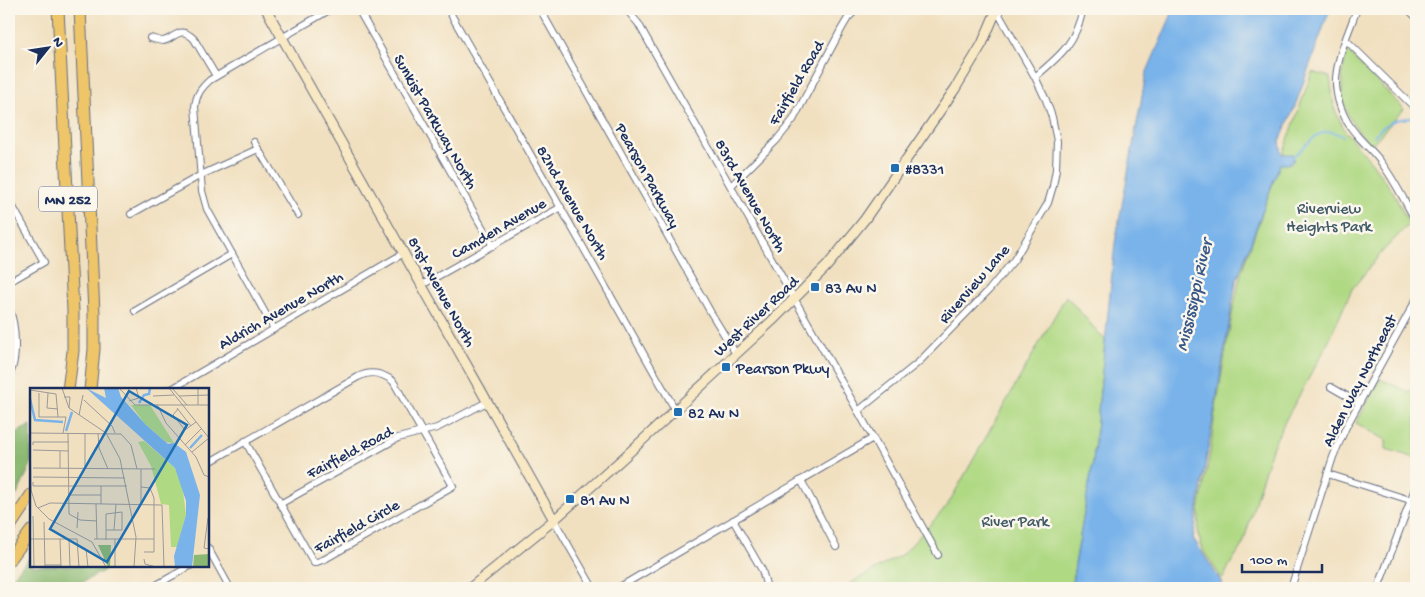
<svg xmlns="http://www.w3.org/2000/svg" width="1425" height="597" font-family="'Gochi Hand',sans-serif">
<rect width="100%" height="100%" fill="#fbf7ec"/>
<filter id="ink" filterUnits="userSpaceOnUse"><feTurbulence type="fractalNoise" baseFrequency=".02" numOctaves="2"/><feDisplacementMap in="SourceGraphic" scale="10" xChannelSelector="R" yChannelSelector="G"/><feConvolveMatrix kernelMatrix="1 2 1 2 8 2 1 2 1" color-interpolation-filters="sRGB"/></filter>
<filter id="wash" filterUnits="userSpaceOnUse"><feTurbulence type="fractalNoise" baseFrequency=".0096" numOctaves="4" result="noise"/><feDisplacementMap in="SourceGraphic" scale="20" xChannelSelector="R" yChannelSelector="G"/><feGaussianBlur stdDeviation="1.12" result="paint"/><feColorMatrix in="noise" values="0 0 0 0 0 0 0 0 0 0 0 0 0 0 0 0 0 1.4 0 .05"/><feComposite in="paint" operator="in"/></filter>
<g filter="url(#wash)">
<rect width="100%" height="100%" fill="#f1e0c0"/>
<g fill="#b0d984" stroke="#668471">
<path d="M1347,51L1404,109L1371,145C1340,114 1337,93 1347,51Z"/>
<polygon points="1312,72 1330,77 1334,108 1345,131 1372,163 1393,192 1409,224 1382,252 1352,289 1325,349 1285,421 1273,446 1260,485 1243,544 1229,566 1224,577 1222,579 1204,552 1198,535 1199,511 1210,452 1214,420 1232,314 1241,273"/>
<polygon points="1066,296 1105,340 1093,462 1071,588 842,588 903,554 947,506"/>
<polygon points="1380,379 1410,392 1416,382 1416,455 1415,458 1386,449 1386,440 1356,423"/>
</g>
<g fill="#8cb972" stroke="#547468">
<polygon points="31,425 31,464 18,493 9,504 9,437"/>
<polygon points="31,556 31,566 112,566 72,588 9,588 9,581"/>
</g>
<polygon fill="#79b3ea" stroke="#4a71a4" points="1174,9 1330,9 1295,106 1280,141 1282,154 1293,154 1294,160 1288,164 1280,164 1236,282 1193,538 1222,583 1222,588 1071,588 1093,461 1115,243 1146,74"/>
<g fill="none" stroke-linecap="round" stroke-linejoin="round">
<g stroke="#79b3ea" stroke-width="2">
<path d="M1374,136C1387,121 1396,118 1416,118"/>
<path d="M1292,157C1304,150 1313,133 1327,132C1332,131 1338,134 1343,136"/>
</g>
</g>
</g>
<g filter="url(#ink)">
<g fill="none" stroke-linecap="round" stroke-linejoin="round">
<g stroke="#666d80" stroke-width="8">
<g id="street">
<polyline points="358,9 493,246"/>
<polyline points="448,9 672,404 676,409"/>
<polyline points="540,9 711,313 736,354"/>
<polyline points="626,9 638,23 858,411 938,555"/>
<path d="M1357,9C1349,31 1338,54 1336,78C1335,98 1343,119 1356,134C1364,144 1374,152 1381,162C1395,181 1405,202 1416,221"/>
<polyline points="1408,9 1416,17"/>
<path d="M150,38C154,39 160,41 163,41C175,39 179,24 194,39L216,76"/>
<polyline points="1346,40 1414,107 1416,105"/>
<path d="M1035,77C1061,55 1075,44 1083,9"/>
<polyline points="254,142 298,215"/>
<polyline points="731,186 776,141 793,120 842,28 848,18 857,9"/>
<polyline points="9,200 44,262 9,282"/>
<polyline points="131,214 201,175 258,149"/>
<polyline points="422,285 561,207"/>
<path d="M9,309C16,323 18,361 9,375"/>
<polyline points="135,311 232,254"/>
<path d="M274,329L207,209L202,191L195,107C196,95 201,88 210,80L331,9"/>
<polyline points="1331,387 1359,403"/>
<polyline points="170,390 404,253"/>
<polyline points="858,411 919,362 989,290 1014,260 1048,203 1053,186 1056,169 1057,141 1052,117 1046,100 1035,77 997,11"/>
<path d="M208,463L358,377C371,370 382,373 393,381L453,486L325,559L314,563L245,441"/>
<polyline points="1328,474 1410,500"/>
<polyline points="801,480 836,547"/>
<polyline points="280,504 389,443 398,438 437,428 487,402"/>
<polyline points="554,520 593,588"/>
<polyline points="733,520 762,570 767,588"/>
<polyline points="208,548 230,588"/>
<polyline points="151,588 190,566"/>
<polyline points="618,588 873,438"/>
<polyline points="1291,588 1333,457 1346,427 1416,300"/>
<polyline points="1378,588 1416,486"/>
</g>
</g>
<g stroke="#666d80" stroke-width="11">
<g id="secondary">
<polyline points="266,9 554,520"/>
<polyline points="470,588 554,520 621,460 772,321 827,266 865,219 955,89 982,44 997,9"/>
</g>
</g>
<g stroke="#666d80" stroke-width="13">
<g id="highway">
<polyline points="58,9 73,311 73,351 68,390"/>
<polyline points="80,9 94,313 94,349 90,390"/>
<polyline points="9,528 31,495"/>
<polyline points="9,561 31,531"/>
</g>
</g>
<use href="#street" stroke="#fff" stroke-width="6"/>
<use href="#secondary" stroke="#f8e8c3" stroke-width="9"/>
<use href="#highway" stroke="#eec569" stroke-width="11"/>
</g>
</g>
<g fill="#1f6fb2" stroke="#fbf7ec" stroke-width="2">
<rect x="890" y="163" width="10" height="10" rx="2.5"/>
<rect x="810" y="282" width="10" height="10" rx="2.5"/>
<rect x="721" y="362" width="10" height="10" rx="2.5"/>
<rect x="673" y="407" width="10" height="10" rx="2.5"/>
<rect x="565" y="494" width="10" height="10" rx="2.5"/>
</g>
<g text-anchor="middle" stroke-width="5" stroke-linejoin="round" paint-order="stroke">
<rect fill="#fbf7ec" stroke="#5e6b89" stroke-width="1" x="39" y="186.5" width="58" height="25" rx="4"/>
<g font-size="15" font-weight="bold" fill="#1b2f5e">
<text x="68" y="204">MN 252</text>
</g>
<g font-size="16" fill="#1b2f5e" stroke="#fbf7ec">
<text transform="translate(795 82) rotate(-60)" y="6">Fairfield Road</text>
<text transform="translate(437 121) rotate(60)" y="6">Sunkist Parkway North</text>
<text transform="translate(649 175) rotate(61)" y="6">Pearson Parkway</text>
<text transform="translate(752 195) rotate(60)" y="6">83rd Avenue North</text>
<text transform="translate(574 202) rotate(60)" y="6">82nd Avenue North</text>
<text transform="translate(498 227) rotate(-30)" y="6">Camden Avenue</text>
<text transform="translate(973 283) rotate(-49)" y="6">Riverview Lane</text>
<text transform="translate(443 291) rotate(61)" y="6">81st Avenue North</text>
<text transform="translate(280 309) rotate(-30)" y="6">Aldrich Avenue North</text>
<text transform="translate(755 315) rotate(-43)" y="6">West River Road</text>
<text transform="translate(1358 380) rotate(-63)" y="6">Alden Way Northeast</text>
<text transform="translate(349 451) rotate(-28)" y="6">Fairfield Road</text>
<text transform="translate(356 525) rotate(-29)" y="6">Fairfield Circle</text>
</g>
<g font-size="16" fill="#1b2f5e" stroke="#fbf7ec" text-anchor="start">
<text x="905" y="174">#8331</text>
<text x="825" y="293">83 Av N</text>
<text x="736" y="373">Pearson Pkwy</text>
<text x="688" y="418">82 Av N</text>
<text x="580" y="505">81 Av N</text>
</g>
<g font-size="16" fill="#405a68" stroke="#fbf7ec">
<text x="1329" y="213">Riverview<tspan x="1329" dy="18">Heights Park</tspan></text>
<text x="1015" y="526">River Park</text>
</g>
<g font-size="18" font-style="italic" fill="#375788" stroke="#fbf7ec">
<text transform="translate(1193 295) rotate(-77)" y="6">Mississippi River</text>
</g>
</g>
<g transform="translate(30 388)">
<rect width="179" height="179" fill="#f1e0c0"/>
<path d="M101,17H120L144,55L136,54L115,36ZM114,53L145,80L152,95L156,127L147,159H141L139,117L131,116L121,78L108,54Z" fill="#b0d984"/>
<path d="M68,157H81L80,179H78ZM179,166V179H163L164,167Z" fill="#8cb972"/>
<path d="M56,0L76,10L74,0H88L91,9L116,37L138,56L144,55L156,64L170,107L162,179H145L144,168L156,127V113L145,80Z" fill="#79b3ea"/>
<path fill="none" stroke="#79b3ea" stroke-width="2.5" d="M0,11L5,32L33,34M109,15L114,7L119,6L120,0M36,43L42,24M160,60L172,47"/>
<path fill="none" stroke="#9b9999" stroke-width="1" d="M32,0L39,20L76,45L90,71L106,149L104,179M89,0L105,17H179M139,0L179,50M142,0L157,17M168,0V17M0,2L26,6L28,29M9,5V29H36L33,45M18,5L17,20L28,21M123,8L144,7M149,8L179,7M34,9H40L39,20M54,12L82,38L85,45M99,13L109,10L106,0M127,16L136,35L166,69L174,87L179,89M147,20L161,38M148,21L143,27L155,42L166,34M49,27L53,7M0,42L1,102L6,118L19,131L62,154L76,179M0,45L91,46L101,57L107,81M38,45L39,126L50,132L67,133M55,45V81M68,45L69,60L78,81M3,57V54H39M155,57L172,40M3,62L39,63M30,63V80M162,64L179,50M3,80L125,81M111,81V117M3,89L95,90M3,94V98H97M111,99L120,100L124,110V164H114M39,107H71M66,116L67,151M71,116V98M8,120L20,115L132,117L134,179M3,128L4,179M178,130L174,160L179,161M14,134L15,179M47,140L48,124M76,142H92V124L76,126V152M84,142L86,116M0,151H47L49,179M30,151L31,179M39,151L40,179M64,151H124M85,151V179M47,157L56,161L58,179M114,171L115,176L126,179M15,177H31"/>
<path fill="#1f6fb2" fill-opacity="0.15" stroke="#1f6fb2" stroke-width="2.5" d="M99,3L157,37L77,174L20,141Z"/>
<rect width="179" height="179" fill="none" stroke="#1b2f5e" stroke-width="2.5"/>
</g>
<rect width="1425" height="597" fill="none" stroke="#fbf7ec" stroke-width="30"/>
<g transform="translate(48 48) rotate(60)" stroke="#fbf7ec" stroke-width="4" paint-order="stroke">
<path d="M0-4L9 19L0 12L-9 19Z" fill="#1b2f5e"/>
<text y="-8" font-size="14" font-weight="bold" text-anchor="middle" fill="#1b2f5e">N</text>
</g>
<path d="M1242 564v8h80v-8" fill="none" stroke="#1b2f5e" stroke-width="2.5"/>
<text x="1250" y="564" font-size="15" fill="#1b2f5e" stroke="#fbf7ec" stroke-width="4" paint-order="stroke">100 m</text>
</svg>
